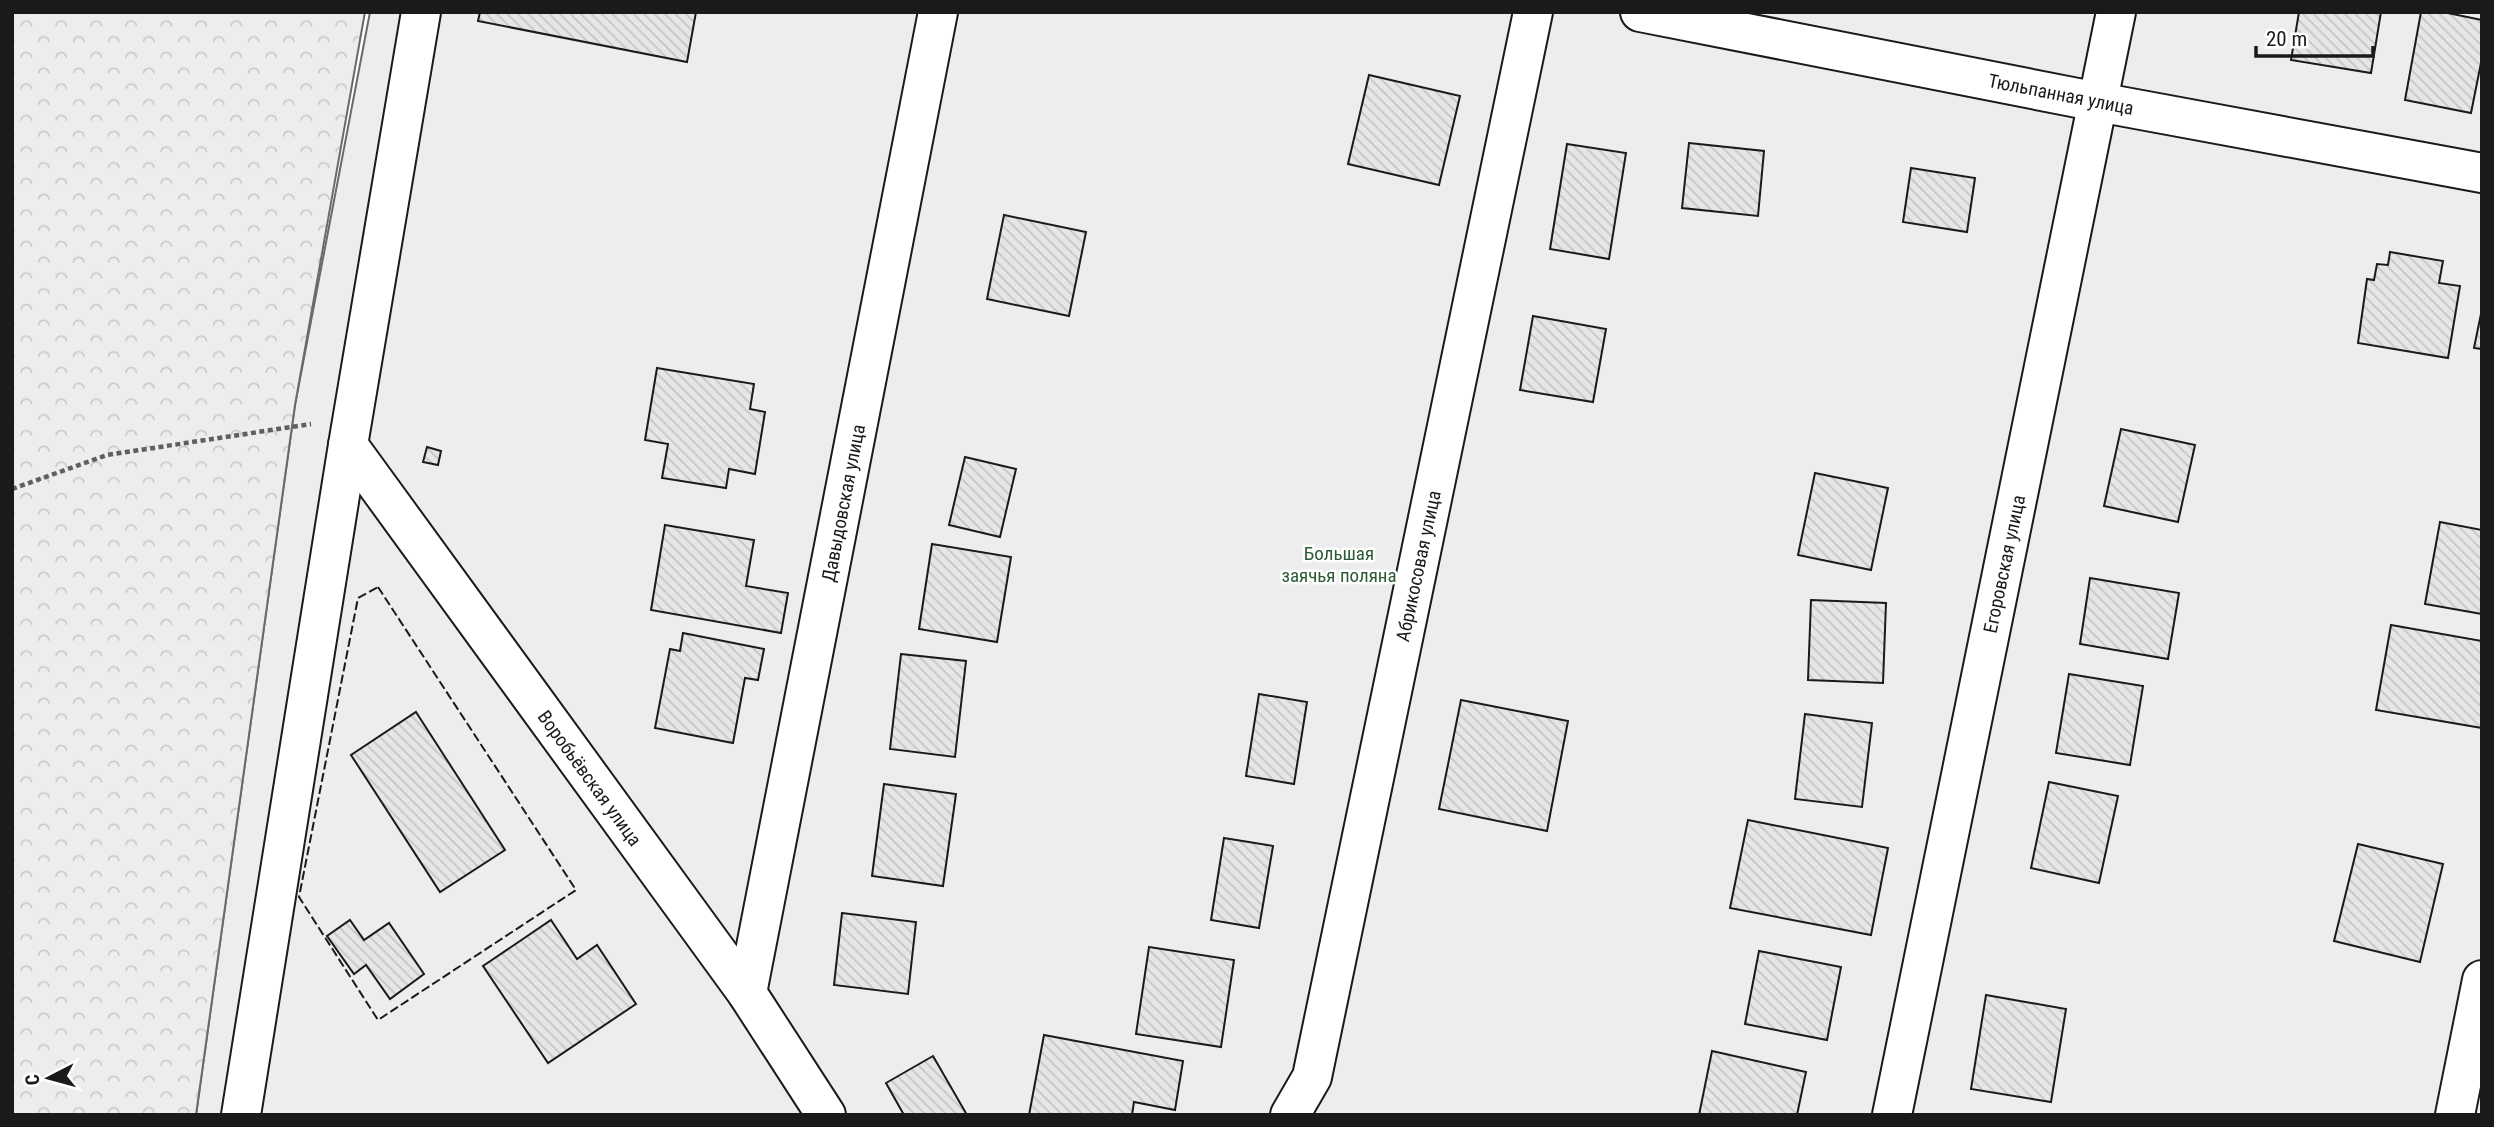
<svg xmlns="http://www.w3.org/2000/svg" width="2494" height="1127" font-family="'Roboto Condensed',sans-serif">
<defs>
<pattern id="forest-crowns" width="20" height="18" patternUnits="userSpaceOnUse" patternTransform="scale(1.75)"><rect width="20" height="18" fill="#ededed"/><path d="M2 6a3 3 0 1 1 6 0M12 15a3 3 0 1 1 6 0" fill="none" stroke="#cbcbcb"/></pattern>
<pattern id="building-back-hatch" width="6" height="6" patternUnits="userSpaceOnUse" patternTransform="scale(1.75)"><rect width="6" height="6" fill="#e6e6e6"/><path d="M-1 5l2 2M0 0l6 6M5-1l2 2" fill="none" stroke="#c5c5c5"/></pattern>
</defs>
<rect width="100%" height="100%" fill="#fff"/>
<polygon fill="#ededed" stroke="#6a6a6a" stroke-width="2" points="370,12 2482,12 2482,1115 196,1115 295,405"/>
<polygon fill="url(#forest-crowns)" stroke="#6a6a6a" stroke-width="2" points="12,12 365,12 295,405 196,1115 12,1115"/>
<g fill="url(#building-back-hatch)" stroke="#1a1a1a" stroke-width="2">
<polygon points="480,12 696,12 687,62 478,21"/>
<polygon points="2299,12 2381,12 2371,73 2291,60"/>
<polygon points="2421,12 2443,12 2482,20 2482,58 2471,113 2405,100"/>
<polygon points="1369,75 1460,96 1439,185 1348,164"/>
<polygon points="1689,143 1764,151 1758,216 1682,208"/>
<polygon points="1567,144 1626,153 1609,259 1550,249"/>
<polygon points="1911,168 1975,178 1967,232 1903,222"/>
<polygon points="1004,215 1086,232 1069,316 987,299"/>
<polygon points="2390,252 2443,261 2439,283 2460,286 2448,358 2358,343 2367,279 2374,280 2377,264 2388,265"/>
<polygon points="2482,309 2482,349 2474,348"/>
<polygon points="1533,316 1606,329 1593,402 1520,390"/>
<polygon points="657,368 754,384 750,409 765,412 755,474 729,469 726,488 662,478 668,444 645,440"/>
<polygon points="2121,429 2195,445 2178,522 2104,506"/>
<polygon points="427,447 441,451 438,465 423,462"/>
<polygon points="965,457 1016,469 1000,537 949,525"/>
<polygon points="1815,473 1888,488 1871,570 1798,555"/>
<polygon points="2440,522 2482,530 2482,614 2425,604"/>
<polygon points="665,525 754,540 746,586 788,593 781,633 651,610"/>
<polygon points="932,544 1011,557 997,642 919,629"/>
<polygon points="2090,578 2179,593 2168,659 2080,644"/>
<polygon points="1811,600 1886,603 1883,683 1808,680"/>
<polygon points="2391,625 2482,641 2482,728 2376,710"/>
<polygon points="683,633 764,649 758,680 745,678 733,743 655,728 670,649 680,651"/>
<polygon points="901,654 966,661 955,757 890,749"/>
<polygon points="2069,674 2143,686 2130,765 2056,753"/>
<polygon points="1259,694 1307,702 1294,784 1246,776"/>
<polygon points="1461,700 1568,721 1547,831 1439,809"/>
<polygon points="416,712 505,850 440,892 351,755"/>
<polygon points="1805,714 1872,723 1862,807 1795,799"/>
<polygon points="2049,782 2118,796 2099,883 2031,868"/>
<polygon points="884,784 956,794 943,886 872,876"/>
<polygon points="1748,820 1888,848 1871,935 1730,908"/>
<polygon points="1224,838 1273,846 1259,928 1211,920"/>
<polygon points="2358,844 2443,864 2420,962 2334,941"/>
<polygon points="842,913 916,922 908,994 834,985"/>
<polygon points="350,920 364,940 389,923 424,974 390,999 366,965 354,974 327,936"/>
<polygon points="551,920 577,959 597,945 636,1004 548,1063 483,966"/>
<polygon points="1149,947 1234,960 1221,1047 1136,1034"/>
<polygon points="1759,951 1841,967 1827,1040 1745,1024"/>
<polygon points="1986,995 2066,1009 2051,1102 1971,1089"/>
<polygon points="1044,1035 1183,1061 1175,1110 1134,1102 1132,1115 1029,1115"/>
<polygon points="1712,1051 1806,1072 1797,1115 1699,1115"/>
<polygon points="933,1056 967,1115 904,1115 886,1083"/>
</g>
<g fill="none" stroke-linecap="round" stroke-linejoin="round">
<g stroke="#1a1a1a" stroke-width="42">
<g id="minor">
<polyline points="1640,12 2098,102 2482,173"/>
<polyline points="348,445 747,993 826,1115"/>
<polyline points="747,993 938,12"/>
<polyline points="241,1115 348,445 421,12"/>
<polyline points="1290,1115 1312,1077 1533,12"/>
<polyline points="1892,1115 2116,12"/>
<polyline points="2455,1115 2482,980"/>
</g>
</g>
<polyline stroke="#5f5f5f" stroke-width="4.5" stroke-dasharray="5 3.5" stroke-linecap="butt" points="12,489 107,455 311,424"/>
<use href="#minor" stroke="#fff" stroke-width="38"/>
<polygon stroke="#1a1a1a" stroke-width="2" stroke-dasharray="9 3.5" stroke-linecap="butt" points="378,587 576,890 378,1020 299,897 358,598"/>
</g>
<g text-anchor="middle" stroke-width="5" stroke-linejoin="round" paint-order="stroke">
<g font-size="19" fill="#1a1a1a" stroke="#fff">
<text transform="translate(2061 94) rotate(11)" y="7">Тюльпанная улица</text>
<text transform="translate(843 503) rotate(-79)" y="7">Давыдовская улица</text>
<text transform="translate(2004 564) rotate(-78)" y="7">Егоровская улица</text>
<text transform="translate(1418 566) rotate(-78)" y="7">Абрикосовая улица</text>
<text transform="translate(590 778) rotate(54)" y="7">Воробьёвская улица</text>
</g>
<g font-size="19" fill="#2b5a34" stroke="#fff">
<text x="1339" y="560">Большая<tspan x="1339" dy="22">заячья поляна</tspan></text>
</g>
</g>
<rect width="2494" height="1127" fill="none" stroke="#1a1a1a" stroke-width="28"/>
<g transform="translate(49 1078) rotate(264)" stroke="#ffffff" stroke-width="5" paint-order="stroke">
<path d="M0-5L12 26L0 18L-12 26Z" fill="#1a1a1a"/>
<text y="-10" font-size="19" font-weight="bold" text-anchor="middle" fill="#1a1a1a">С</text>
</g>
<path d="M2256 46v10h117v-10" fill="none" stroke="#1a1a1a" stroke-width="3.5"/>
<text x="2266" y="46" font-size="21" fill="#1a1a1a" stroke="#ffffff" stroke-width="5" paint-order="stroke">20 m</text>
</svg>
